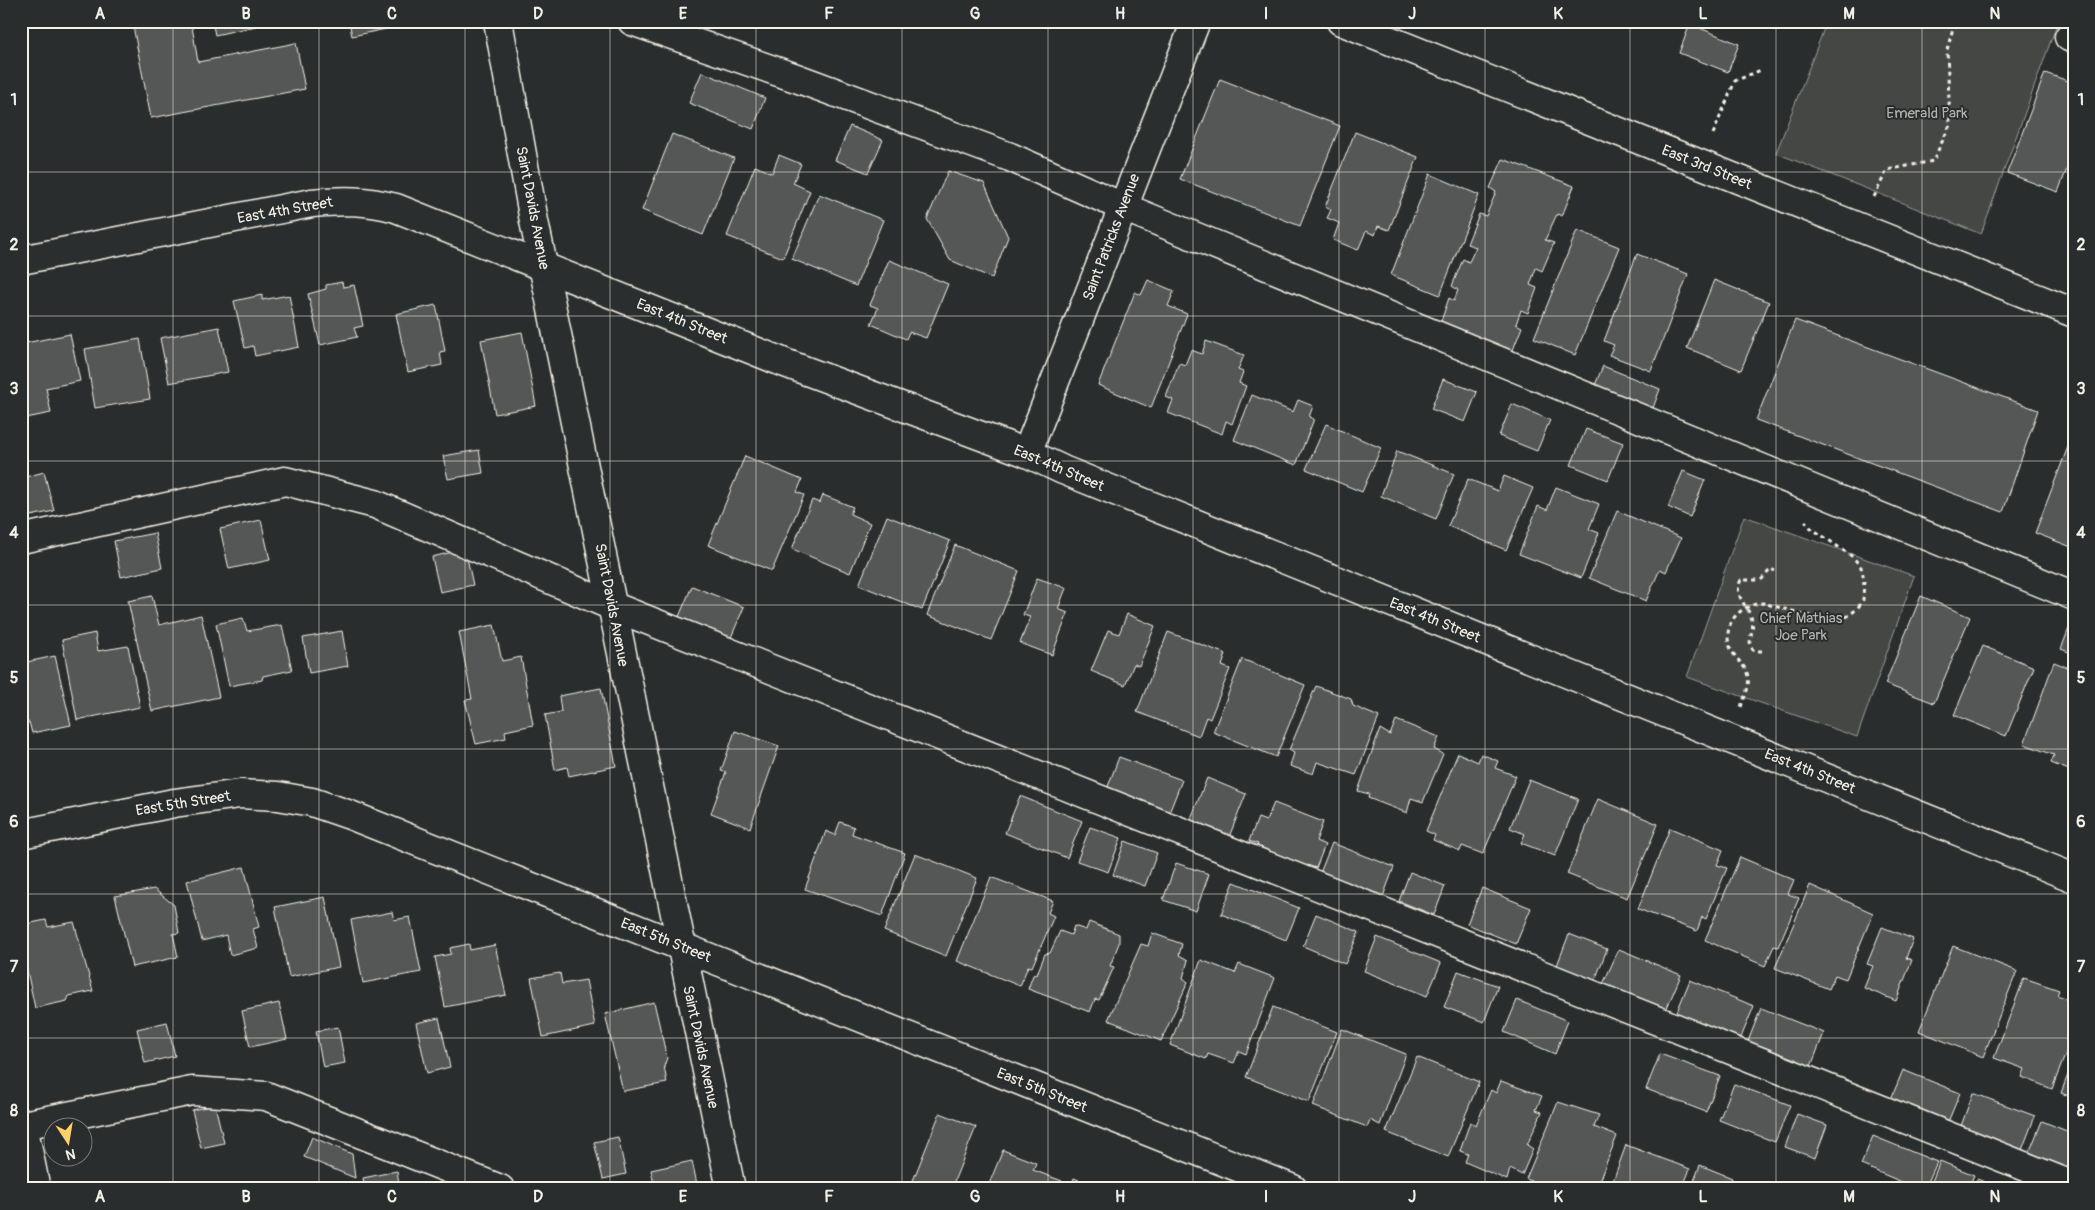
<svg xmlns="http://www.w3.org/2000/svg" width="2095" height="1210" font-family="Pangolin,sans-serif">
<rect width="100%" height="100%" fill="#2a2d2e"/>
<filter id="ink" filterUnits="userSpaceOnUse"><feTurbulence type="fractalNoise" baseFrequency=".02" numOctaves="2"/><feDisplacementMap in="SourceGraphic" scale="10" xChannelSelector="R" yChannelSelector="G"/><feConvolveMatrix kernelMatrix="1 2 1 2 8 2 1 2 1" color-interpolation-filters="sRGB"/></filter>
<g filter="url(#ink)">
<g fill="#444645" stroke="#9c9c96">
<polygon points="1827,21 2058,21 1981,234 1776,153"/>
<polygon points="1744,516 1914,576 1857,737 1687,677"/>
</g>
<g fill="#555756" stroke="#f4f1e8">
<polygon points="132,21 191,21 198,62 296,43 305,89 151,118"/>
<polygon points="212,21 279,21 215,35"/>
<polygon points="349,21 409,21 410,24 352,36"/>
<polygon points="1690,24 1739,44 1728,72 1679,53"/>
<polygon points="702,72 765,98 753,129 689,103"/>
<polygon points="2045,73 2074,83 2074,151 2058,192 2007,173"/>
<polygon points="1220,79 1340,126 1300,226 1180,179"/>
<polygon points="850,126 883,140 868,173 835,160"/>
<polygon points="1355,132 1418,157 1389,230 1378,226 1375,235 1366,231 1358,250 1333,240 1339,223 1327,218 1331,210 1325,207"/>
<polygon points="672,134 734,158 703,235 642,210"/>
<polygon points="779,155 801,164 793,183 810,191 783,258 727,236 755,166 772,173"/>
<polygon points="1503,159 1574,186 1562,216 1557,214 1545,240 1554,243 1542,271 1536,268 1530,285 1537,288 1528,313 1521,310 1516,324 1522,327 1511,355 1439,327 1449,298 1454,301 1458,290 1452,286 1463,259 1469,262 1476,247 1467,244 1479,214 1486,216 1496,192 1490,188"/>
<polygon points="948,171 984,183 1008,237 992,278 950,260 927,219"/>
<polygon points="1430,174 1479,195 1440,295 1391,275"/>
<polygon points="819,194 883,220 856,286 792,259"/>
<polygon points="1577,230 1619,247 1575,355 1534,338"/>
<polygon points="1637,254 1688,274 1651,371 1609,355 1614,345 1604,341"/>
<polygon points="889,260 948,284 926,338 909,332 906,339 871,324 878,308 870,305"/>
<polygon points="1148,280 1174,291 1168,306 1187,314 1151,408 1098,385 1135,292 1141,295"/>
<polygon points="1714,280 1769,302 1741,370 1687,348"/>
<polygon points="342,282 343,287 354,285 363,326 354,328 357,337 320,345 308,294 326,289 326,285"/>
<polygon points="262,295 262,300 289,295 299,347 255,356 253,346 245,348 234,301"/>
<polygon points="436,305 445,351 440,352 442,365 408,372 396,314"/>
<polygon points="1795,320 2038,410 2003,512 1756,420"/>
<polygon points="219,327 228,372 169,383 160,338"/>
<polygon points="522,332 536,406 495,414 481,340"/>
<polygon points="70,334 80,381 46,388 51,413 21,419 21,344"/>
<polygon points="140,339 150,399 95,408 85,349"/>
<polygon points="1206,341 1244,355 1238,370 1243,372 1239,383 1246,386 1232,424 1226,421 1222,434 1168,413 1173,400 1166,397 1179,363 1185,365 1191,350 1202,354"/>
<polygon points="1603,366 1660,389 1653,408 1595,385"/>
<polygon points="1443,379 1477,392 1465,422 1431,409"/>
<polygon points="1252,395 1293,412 1298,400 1313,406 1309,417 1314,419 1296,465 1234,440"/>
<polygon points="1512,404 1550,420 1537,451 1499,436"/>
<polygon points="1326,424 1381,448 1362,492 1306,469"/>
<polygon points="1586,429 1623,443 1608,480 1571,465"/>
<polygon points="2074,431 2074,548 2035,533"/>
<polygon points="479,450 483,473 448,479 443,456"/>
<polygon points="1397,451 1454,474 1436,519 1381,496"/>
<polygon points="745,456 802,480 797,492 804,495 772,571 708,545"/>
<polygon points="1683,471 1705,480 1690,517 1668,507"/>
<polygon points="44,472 54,511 31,516 22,478"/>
<polygon points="1504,476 1533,488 1506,550 1448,526 1468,479 1498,491"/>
<polygon points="1556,487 1599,504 1589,529 1599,533 1581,578 1519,554 1538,506 1547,510"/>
<polygon points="823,495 853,507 850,514 870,523 850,573 792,549 812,500 820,503"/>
<polygon points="1617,511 1681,538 1666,572 1660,569 1646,601 1589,578"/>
<polygon points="887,516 950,541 922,610 859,585"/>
<polygon points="261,520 270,560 229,569 220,529"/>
<polygon points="155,533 162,568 121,577 114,541"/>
<polygon points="955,545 1019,571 991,640 927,615"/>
<polygon points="465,549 473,585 440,592 432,557"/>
<polygon points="1037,578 1066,588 1058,609 1068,613 1052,655 1020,643 1030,617 1023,615"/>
<polygon points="692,586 744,607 730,640 678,619"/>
<polygon points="152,596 159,625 201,615 219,697 152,711 128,601"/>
<polygon points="1921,596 1970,617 1934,703 1885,684"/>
<polygon points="1127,614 1155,626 1139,666 1134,664 1125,685 1091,671 1108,630 1119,634"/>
<polygon points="243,618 247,631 282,625 292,670 263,676 262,680 229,686 216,624"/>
<polygon points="2073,618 2074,619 2074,654 2061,649"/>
<polygon points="494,625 502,661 521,657 533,725 505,731 506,738 476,744 465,700 472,699 459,632"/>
<polygon points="342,631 348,666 309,673 303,638"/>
<polygon points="1168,632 1226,654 1222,666 1230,669 1210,719 1206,717 1199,736 1137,712"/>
<polygon points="95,633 98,651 128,646 140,707 77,720 62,640"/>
<polygon points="1983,646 2034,667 2006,736 1954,715"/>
<polygon points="55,656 71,725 32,733 29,722 21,724 21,659 22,663"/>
<polygon points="1242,659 1305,685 1276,757 1213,732"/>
<polygon points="2054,662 2074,670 2074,772 2051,763 2054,755 2024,744"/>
<polygon points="1316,686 1351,699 1353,706 1379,717 1356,775 1317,762 1313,774 1290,766 1294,753 1289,750"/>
<polygon points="601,688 616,766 569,776 567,767 555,770 545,715 561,712 559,696"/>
<polygon points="1396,720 1439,737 1434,749 1443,754 1423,802 1411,798 1407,813 1368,798 1369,794 1358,791 1380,729 1390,735"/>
<polygon points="735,731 779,746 750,828 711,813 726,772 721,771"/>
<polygon points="1458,753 1478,762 1481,754 1498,761 1495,768 1516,776 1483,854 1462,846 1460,851 1433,840 1435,835 1426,831"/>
<polygon points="1119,757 1182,780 1169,813 1107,789"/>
<polygon points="1207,778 1246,794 1229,837 1190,821"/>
<polygon points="1529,780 1578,799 1555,856 1521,843 1525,834 1510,828"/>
<polygon points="1020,796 1082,821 1067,858 1005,833"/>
<polygon points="1598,799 1658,824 1627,898 1567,874"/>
<polygon points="1274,803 1323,822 1316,841 1325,845 1316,868 1307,865 1305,869 1256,850 1258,844 1249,841 1258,818 1266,821"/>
<polygon points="840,822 854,827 852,834 905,853 882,916 805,889 826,831 835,835"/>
<polygon points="1090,827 1121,838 1108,872 1077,861"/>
<polygon points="1670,828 1723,850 1717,865 1727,868 1706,919 1702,917 1697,931 1638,909"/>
<polygon points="1125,841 1157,853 1145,886 1113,875"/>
<polygon points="1332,843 1394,867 1381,902 1318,878"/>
<polygon points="915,854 977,878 946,956 884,931"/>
<polygon points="1740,857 1794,880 1788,894 1799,898 1778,947 1774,946 1765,966 1705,940"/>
<polygon points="1176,863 1209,874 1196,911 1163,900"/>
<polygon points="244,867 259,927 253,929 258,948 230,955 226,935 202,941 187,881"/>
<polygon points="1410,872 1445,886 1434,915 1399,901"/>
<polygon points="991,877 1053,901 1048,913 1054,916 1032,967 1028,966 1020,986 957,961"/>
<polygon points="1234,882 1299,908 1286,940 1221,914"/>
<polygon points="1810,885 1873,913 1846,979 1835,975 1829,989 1775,968"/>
<polygon points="1482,888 1531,908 1516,944 1467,924"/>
<polygon points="154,889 174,905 179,933 173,934 178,957 132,967 115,896"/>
<polygon points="325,897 339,967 289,977 275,907"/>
<polygon points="392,912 394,920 410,917 421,972 363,983 351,920"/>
<polygon points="1316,914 1359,932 1345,964 1303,946"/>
<polygon points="46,920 48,927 74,922 93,991 69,996 67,1001 35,1008 21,943 21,925"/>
<polygon points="1089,922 1119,934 1119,943 1110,966 1114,967 1099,1000 1095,999 1090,1012 1028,989 1033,975 1037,974 1045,954 1050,953 1060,931 1071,935 1074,926 1086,930"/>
<polygon points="1882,927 1913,939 1906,958 1912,960 1896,1001 1864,988 1873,966 1867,964"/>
<polygon points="1152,933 1182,944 1179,955 1188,960 1183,978 1188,982 1161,1041 1108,1020 1141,944 1148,946"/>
<polygon points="1569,934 1607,949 1594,983 1556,968"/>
<polygon points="1377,937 1441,963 1427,996 1364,971"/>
<polygon points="469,944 470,950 495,945 506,995 445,1007 435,957 451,954 450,948"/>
<polygon points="1953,946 2017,971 1983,1057 1919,1031"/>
<polygon points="1619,949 1681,975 1666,1010 1603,984"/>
<polygon points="1201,960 1235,973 1239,964 1275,978 1246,1054 1239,1051 1234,1063 1208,1054 1206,1059 1170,1045"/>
<polygon points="1458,971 1498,986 1484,1022 1444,1007"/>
<polygon points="560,973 562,984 586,980 595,1026 543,1037 531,978"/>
<polygon points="2024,978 2059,990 2057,995 2074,1002 2074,1032 2052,1089 2022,1077 2025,1069 1994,1058"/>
<polygon points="1690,980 1754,1006 1740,1040 1676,1014"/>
<polygon points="1517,1000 1568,1021 1555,1054 1504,1032"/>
<polygon points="654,1002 667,1058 664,1066 667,1083 623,1091 605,1014"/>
<polygon points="279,1003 287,1039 250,1047 242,1011"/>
<polygon points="1273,1007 1337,1032 1309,1102 1246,1077"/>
<polygon points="1761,1008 1824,1033 1810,1069 1747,1044"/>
<polygon points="439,1018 450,1067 427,1073 416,1023"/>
<polygon points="167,1022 175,1056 145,1063 137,1029"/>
<polygon points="338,1027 345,1063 323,1067 316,1031"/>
<polygon points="1342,1029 1406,1054 1380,1125 1370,1120 1367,1127 1313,1106"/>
<polygon points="1660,1054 1720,1076 1706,1112 1646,1089"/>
<polygon points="1417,1057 1479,1082 1448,1157 1386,1132"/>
<polygon points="2074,1059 2074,1098 2061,1093"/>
<polygon points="1903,1070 1960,1093 1948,1122 1891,1099"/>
<polygon points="1501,1081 1542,1096 1536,1110 1542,1112 1527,1145 1533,1149 1522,1175 1510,1169 1507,1180 1465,1162 1468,1154 1460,1151 1470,1122 1476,1125 1491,1090 1496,1093"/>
<polygon points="1734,1084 1790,1105 1775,1142 1719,1120"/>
<polygon points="1973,1093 2035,1116 2022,1150 1961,1126"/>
<polygon points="1558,1102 1599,1115 1594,1127 1617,1136 1596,1189 1549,1189 1526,1179"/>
<polygon points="215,1105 224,1143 201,1148 192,1110"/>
<polygon points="940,1113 976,1127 951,1189 911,1189 910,1188"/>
<polygon points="1797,1114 1827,1125 1815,1158 1785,1147"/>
<polygon points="2042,1121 2074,1134 2074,1171 2029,1153"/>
<polygon points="1873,1136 1937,1162 1925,1189 1919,1189 1861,1165"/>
<polygon points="312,1137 352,1154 355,1178 304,1157"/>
<polygon points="618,1137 626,1174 603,1179 594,1142"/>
<polygon points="1626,1145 1690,1169 1682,1189 1610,1189"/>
<polygon points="1003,1150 1036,1163 1033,1170 1062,1181 1059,1189 987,1189"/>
<polygon points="692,1161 698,1189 655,1189 651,1170"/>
<polygon points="1940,1161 1974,1175 1968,1189 1929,1189"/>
<polygon points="1700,1165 1732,1178 1729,1189 1691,1189"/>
<polygon points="397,1171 400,1189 365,1189 363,1178"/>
<polygon points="1074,1178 1100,1189 1070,1189"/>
<polygon points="1977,1179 2003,1189 1973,1189"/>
</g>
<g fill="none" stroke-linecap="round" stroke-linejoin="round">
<g stroke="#f4f1e8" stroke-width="31">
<g id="minor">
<polyline points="498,21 534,221 731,1189"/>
<polyline points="632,21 799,79 1010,157 1123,207 2074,596"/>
<polyline points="1341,21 2074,313"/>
<polyline points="2069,37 2074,39"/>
<path d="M21,260L312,203C343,200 366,200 396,208L785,363L1027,453L1063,470L2074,878"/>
<polyline points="1027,453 1196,21"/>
<polyline points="21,539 285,481 375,504 612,606 2074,1186"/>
<polyline points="21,834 174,803 240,794 278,796 312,802 350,815 1293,1189"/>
<polyline points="36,1189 23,1125 192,1091 266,1096 500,1189"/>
</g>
</g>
<g stroke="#f4f1e8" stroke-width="3" stroke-dasharray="4 4" stroke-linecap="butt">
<polyline points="1713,134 1735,81 1763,69"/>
<polyline points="1874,197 1887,170 1933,161 1950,125 1947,50 1955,21"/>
<path d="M1762,651H1754C1745,642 1755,632 1752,620C1749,606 1732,596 1741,580H1761L1771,569L1775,571"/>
<path d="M1741,707C1744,697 1750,688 1748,677C1746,665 1737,661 1732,651C1719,627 1739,604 1763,603L1829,621L1848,616L1857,609L1863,600L1864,579L1861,567L1853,557L1811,528L1805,521"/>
</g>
<use href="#minor" stroke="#2a2d2e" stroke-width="28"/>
</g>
</g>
<path fill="none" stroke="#f4f1e8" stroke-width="1" stroke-opacity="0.55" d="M173,21V1189M319,21V1189M465,21V1189M610,21V1189M756,21V1189M902,21V1189M1048,21V1189M1193,21V1189M1339,21V1189M1485,21V1189M1630,21V1189M1776,21V1189M1922,21V1189M21,172H2074M21,316H2074M21,461H2074M21,605H2074M21,749H2074M21,894H2074M21,1038H2074"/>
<g text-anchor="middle" stroke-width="4" stroke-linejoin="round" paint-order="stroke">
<g font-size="15" fill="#b6b5af" stroke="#2a2d2e">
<text x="1927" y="118">Emerald Park</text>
<text x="1801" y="623">Chief Mathias<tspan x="1801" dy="17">Joe Park</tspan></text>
</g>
<g font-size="15" fill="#f4f1e8" stroke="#2a2d2e">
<text transform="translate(1707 167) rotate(22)" y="5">East 3rd Street</text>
<text transform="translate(533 208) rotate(79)" y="5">Saint Davids Avenue</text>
<text transform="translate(285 210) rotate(-10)" y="5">East 4th Street</text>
<text transform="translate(1111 237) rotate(-69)" y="5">Saint Patricks Avenue</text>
<text transform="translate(682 321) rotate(22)" y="5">East 4th Street</text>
<text transform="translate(1059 468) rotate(23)" y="5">East 4th Street</text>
<text transform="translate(612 605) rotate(79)" y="5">Saint Davids Avenue</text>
<text transform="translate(1435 620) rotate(22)" y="5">East 4th Street</text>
<text transform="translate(1810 771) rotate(22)" y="5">East 4th Street</text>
<text transform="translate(183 803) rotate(-9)" y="5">East 5th Street</text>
<text transform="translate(666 940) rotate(22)" y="5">East 5th Street</text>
<text transform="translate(701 1047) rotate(78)" y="5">Saint Davids Avenue</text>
<text transform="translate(1042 1090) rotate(22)" y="5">East 5th Street</text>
</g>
</g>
<rect width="2095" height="1210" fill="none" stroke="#2a2d2e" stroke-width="55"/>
<g transform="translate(68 1142) rotate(168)"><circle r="24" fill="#2a2d2e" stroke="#7b7b78"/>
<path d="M0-4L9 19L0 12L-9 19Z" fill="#ffd166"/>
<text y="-8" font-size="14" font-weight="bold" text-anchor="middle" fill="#f4f1e8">N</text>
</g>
<rect x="28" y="28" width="2040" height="1154" fill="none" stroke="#f4f1e8" stroke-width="2"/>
<g font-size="16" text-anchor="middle" font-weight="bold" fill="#f4f1e8">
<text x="100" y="19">A</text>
<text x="246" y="19">B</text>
<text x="392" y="19">C</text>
<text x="538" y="19">D</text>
<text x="683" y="19">E</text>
<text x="829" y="19">F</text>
<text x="975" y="19">G</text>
<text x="1120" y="19">H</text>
<text x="1266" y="19">I</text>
<text x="1412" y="19">J</text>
<text x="1558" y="19">K</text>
<text x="1703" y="19">L</text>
<text x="1849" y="19">M</text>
<text x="1995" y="19">N</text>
<text x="14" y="105">1</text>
<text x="2081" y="105">1</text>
<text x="14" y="250">2</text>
<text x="2081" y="250">2</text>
<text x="14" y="394">3</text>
<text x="2081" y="394">3</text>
<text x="14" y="538">4</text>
<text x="2081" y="538">4</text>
<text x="14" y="683">5</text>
<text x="2081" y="683">5</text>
<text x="14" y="827">6</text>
<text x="2081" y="827">6</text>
<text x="14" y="972">7</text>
<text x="2081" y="972">7</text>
<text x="14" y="1116">8</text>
<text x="2081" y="1116">8</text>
<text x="100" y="1202">A</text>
<text x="246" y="1202">B</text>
<text x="392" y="1202">C</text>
<text x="538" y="1202">D</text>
<text x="683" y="1202">E</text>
<text x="829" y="1202">F</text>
<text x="975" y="1202">G</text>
<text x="1120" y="1202">H</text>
<text x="1266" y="1202">I</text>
<text x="1412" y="1202">J</text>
<text x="1558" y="1202">K</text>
<text x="1703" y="1202">L</text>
<text x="1849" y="1202">M</text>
<text x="1995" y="1202">N</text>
</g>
</svg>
